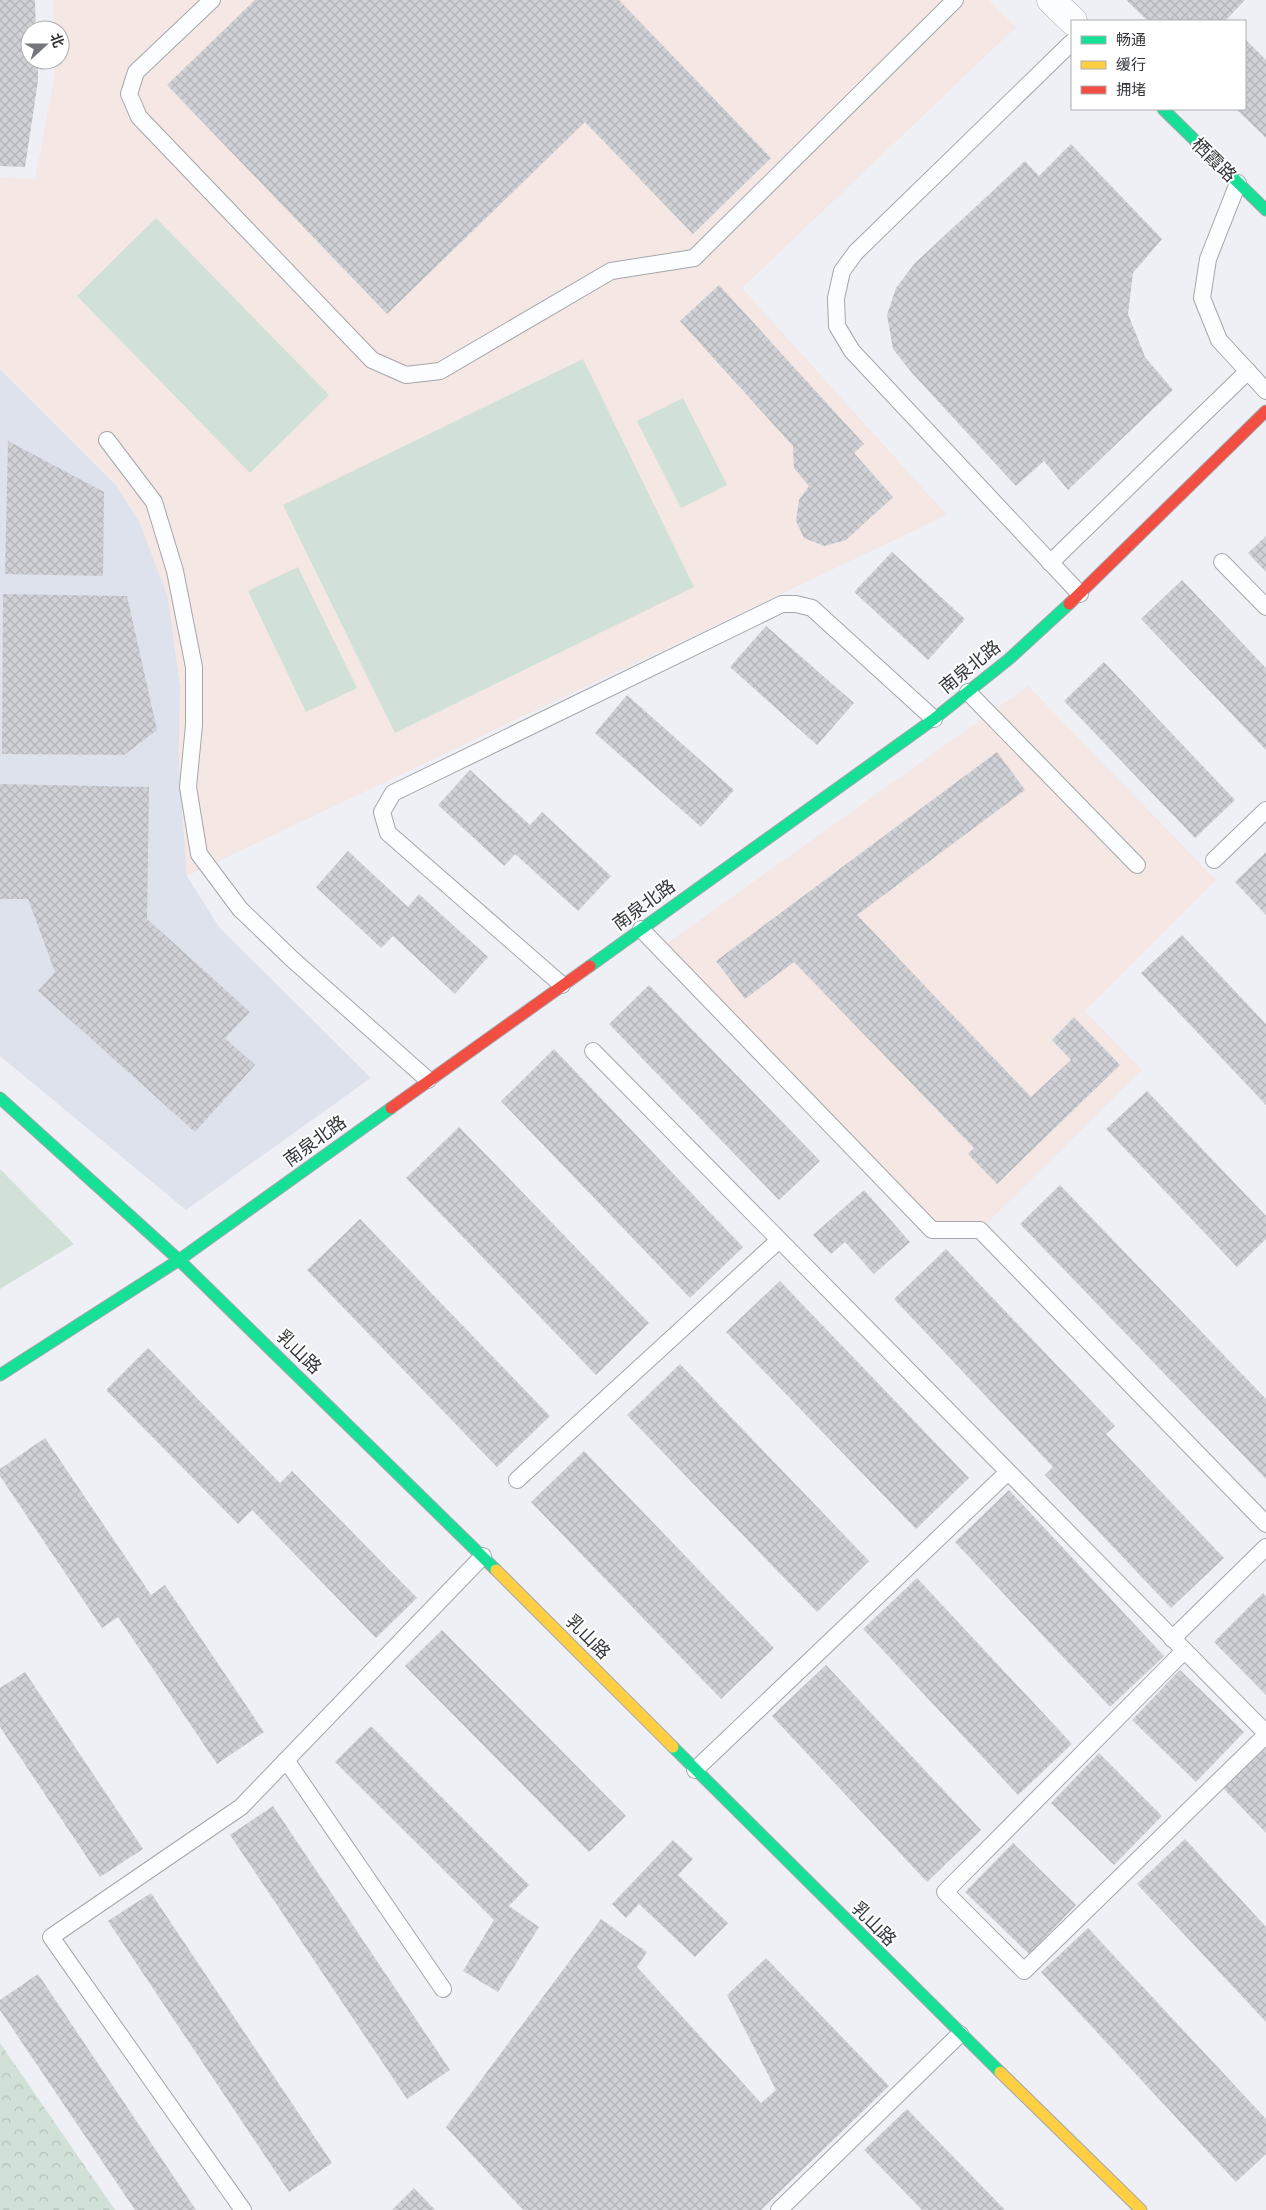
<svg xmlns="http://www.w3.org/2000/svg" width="1266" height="2210" font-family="'Nunito Sans','Noto Sans SC',sans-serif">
<defs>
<pattern id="forest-crowns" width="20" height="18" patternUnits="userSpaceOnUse" patternTransform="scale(1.25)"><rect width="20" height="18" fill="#d1e1d7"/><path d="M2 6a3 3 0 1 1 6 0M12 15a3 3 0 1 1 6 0" fill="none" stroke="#b4c2b9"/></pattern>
<pattern id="building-cross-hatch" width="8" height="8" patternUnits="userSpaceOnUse" patternTransform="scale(1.25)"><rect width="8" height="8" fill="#cfd1d6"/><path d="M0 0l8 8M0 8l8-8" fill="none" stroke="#b2b4b8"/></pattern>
</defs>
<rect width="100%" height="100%" fill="#eef0f6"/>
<polygon fill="#dde2ec" points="0,369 116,485 140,523 168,597 180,685 179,762 187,876 219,927 371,1078 186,1210 0,1056"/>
<g fill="#f4e7e4">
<polygon points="53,0 989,0 1016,27 742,288 947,515 187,876 179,762 180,685 168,597 140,523 116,485 0,369 0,178 35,179 54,79 54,60 60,60 60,30 53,30"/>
<polygon points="1028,686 1216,880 1085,1011 1142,1070 980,1230 932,1230 659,949"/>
</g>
<polygon fill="url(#forest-crowns)" points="0,2043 115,2210 0,2210"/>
<g fill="#d1e1d7">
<polygon points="156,218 329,395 250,473 77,296"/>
<polygon points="583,359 694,587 395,733 283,505"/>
<polygon points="683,398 727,485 681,508 637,421"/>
<polygon points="298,567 357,688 306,712 248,591"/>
<polygon points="0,1169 74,1244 0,1289"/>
</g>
<g fill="url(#building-cross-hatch)">
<polygon points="0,0 35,0 36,30 30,30 30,60 38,60 38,81 25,167 0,166"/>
<polygon points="255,0 619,0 771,158 693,234 585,122 387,314 167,85"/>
<polygon points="1126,0 1245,0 1226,20 1227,21 1148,21"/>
<polygon points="1245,39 1266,60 1266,138 1236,109 1245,109"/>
<polygon points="1071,144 1162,239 1133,273 1128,314 1145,357 1173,390 1068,490 1044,461 1016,486 912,373 893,349 887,315 896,288 915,263 1025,161 1039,176"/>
<polygon points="719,285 864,444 854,453 893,497 846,540 824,546 804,538 796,521 799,500 809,486 794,468 793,446 680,321"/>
<polygon points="8,441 104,492 103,576 5,574"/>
<polygon points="1266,536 1266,572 1248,553"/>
<polygon points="892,552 965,619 928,660 854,592"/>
<polygon points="1182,580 1266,668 1266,750 1141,619"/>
<polygon points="3,594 127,596 157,730 124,755 2,754"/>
<polygon points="766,626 854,703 817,745 730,667"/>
<polygon points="1104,662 1235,800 1195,838 1064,701"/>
<polygon points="627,695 734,790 701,827 595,733"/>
<polygon points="997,752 1025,790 857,915 1031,1097 1071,1060 1052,1040 1074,1017 1120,1065 997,1184 968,1154 974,1148 794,962 745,999 716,961"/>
<polygon points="470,770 530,825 542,812 611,876 578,911 515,854 504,866 438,805"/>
<polygon points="0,784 149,787 147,919 250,1012 225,1038 255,1065 195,1132 38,991 55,972 28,899 0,899"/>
<polygon points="348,851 408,907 419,894 488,957 455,994 393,936 381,948 316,887"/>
<polygon points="1266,852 1266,915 1235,882"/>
<polygon points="1182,935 1266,1024 1266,1105 1141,973"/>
<polygon points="649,985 820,1161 779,1200 609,1024"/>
<polygon points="554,1049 743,1247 690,1298 501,1101"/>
<polygon points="1147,1091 1266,1216 1266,1239 1237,1267 1106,1129"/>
<polygon points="459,1127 649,1323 596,1375 406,1178"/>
<polygon points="1060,1185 1266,1399 1266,1479 1020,1224"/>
<polygon points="864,1190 910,1242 874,1274 845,1242 831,1254 813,1235"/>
<polygon points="360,1219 550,1416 497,1467 307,1270"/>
<polygon points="946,1249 1115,1426 1106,1434 1224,1558 1171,1608 1045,1475 1053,1467 894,1299"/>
<polygon points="780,1281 969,1478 916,1529 726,1332"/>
<polygon points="148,1348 280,1483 292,1471 417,1598 376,1638 252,1510 238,1524 106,1390"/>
<polygon points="680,1364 869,1561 817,1612 627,1415"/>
<polygon points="45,1438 151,1595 165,1585 264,1732 217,1764 118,1617 102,1628 0,1476 0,1469"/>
<polygon points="584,1451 774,1648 721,1699 531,1502"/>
<polygon points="1009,1490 1164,1656 1110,1707 955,1542"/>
<polygon points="917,1578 1072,1744 1018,1795 863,1629"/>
<polygon points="1263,1593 1266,1597 1266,1695 1214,1642"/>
<polygon points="442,1630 626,1816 589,1852 405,1666"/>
<polygon points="826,1665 981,1830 927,1882 772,1716"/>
<polygon points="1180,1670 1244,1732 1196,1782 1132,1720"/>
<polygon points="25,1672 143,1849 100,1877 0,1727 0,1688"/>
<polygon points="371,1726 529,1885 509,1906 539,1927 498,1992 463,1971 494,1920 335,1762"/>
<polygon points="1266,1747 1266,1833 1223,1788"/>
<polygon points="1099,1753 1162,1816 1114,1865 1051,1803"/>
<polygon points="273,1806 450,2070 407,2099 230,1835"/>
<polygon points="1185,1839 1266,1927 1266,2022 1137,1884"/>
<polygon points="673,1840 693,1859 678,1875 728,1923 695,1957 639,1904 626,1918 612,1904"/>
<polygon points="1013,1843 1076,1905 1029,1954 965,1892"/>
<polygon points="151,1893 332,2163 289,2192 108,1921"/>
<polygon points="601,1919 647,1952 637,1967 761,2103 776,2090 727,1995 766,1958 889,2086 761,2210 523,2210 446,2127"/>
<polygon points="1088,1928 1266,2119 1266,2154 1236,2182 1041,1972"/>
<polygon points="38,1974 196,2210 135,2210 0,2010 0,2000"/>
<polygon points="907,2109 1005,2210 922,2210 864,2150"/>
<polygon points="414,2188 435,2210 392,2210"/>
</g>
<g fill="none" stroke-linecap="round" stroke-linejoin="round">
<g stroke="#a5a6ab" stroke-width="18">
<g id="lane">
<polyline points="212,0 136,72 129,94 139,117 372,360 406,375 440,371 611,271 694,258 955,0"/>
<polyline points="1072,42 856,252 842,271 836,298 837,326 852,351 1080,594"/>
<polyline points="1238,183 1208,259 1202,298 1219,340 1266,391"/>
<polyline points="107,440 154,502 175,571 194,667 194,725 188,787 199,854 240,909 292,959 428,1080"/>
<polyline points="1222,562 1266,607"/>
<polyline points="1050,563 1248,371"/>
<polyline points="968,692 1137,865"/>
<polyline points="1214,860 1266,810"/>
<polyline points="641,929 932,1230 980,1230 1266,1524"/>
<polyline points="562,985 388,833 382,812 393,793 782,604 796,604 812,608 934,719"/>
<polyline points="593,1051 1266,1733"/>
<polyline points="517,1480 779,1240"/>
<polyline points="1172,1639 1266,1547"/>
<polyline points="1184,1651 945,1892 1024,1971 1266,1735"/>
<polyline points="286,1760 443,1989"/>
<polyline points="695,1770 1008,1472"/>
<polyline points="243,2210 51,1937 241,1807 483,1556"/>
<polyline points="779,2210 960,2034"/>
</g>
</g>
<g stroke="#a5a6ab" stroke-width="29">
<polyline id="street" points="1051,0 1073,21"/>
</g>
<g stroke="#a5a6ab" stroke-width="13">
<g id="fast">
<polyline points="1163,109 1266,210"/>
<polyline points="590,966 934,719 1009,659 1069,604"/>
<polyline points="0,1098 179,1260 496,1570"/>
<polyline points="0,1375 179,1260 391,1108"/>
<polyline points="673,1747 1000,2072"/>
</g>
</g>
<g stroke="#a5a6ab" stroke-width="13">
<g id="slow">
<polyline points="496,1570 673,1747"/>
<polyline points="1000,2072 1141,2210"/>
</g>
</g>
<g stroke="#a5a6ab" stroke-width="13">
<g id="jam">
<polyline points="1069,604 1266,411"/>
<polyline points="391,1108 590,966"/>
</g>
</g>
<use href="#lane" stroke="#fcfdfe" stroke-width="16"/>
<use href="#street" stroke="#fcfdfe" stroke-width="28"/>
<use href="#fast" stroke="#16e098" stroke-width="11"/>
<use href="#slow" stroke="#ffcf43" stroke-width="11"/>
<use href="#jam" stroke="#f24e42" stroke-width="11"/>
</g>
<g text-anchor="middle" stroke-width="4" stroke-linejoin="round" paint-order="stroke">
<g font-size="18" fill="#333538" stroke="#fff">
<text transform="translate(1214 160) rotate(44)" y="6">栖霞路</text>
<text transform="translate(970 667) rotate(-39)" y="6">南泉北路</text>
<text transform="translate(644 905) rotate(-36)" y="6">南泉北路</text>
<text transform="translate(315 1141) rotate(-36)" y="6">南泉北路</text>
<text transform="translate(299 1352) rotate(44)" y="6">乳山路</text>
<text transform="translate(588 1637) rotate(45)" y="6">乳山路</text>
<text transform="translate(874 1924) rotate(45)" y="6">乳山路</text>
</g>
</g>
<rect x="1071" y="20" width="175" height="90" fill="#ffffff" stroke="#adaeaf"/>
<rect x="1081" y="36" width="25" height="8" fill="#16e098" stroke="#adaeaf"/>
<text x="1116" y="45" font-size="15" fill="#333538">畅通</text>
<rect x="1081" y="61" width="25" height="8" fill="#ffcf43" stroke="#adaeaf"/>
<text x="1116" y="70" font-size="15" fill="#333538">缓行</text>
<rect x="1081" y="86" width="25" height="8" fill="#f24e42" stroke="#adaeaf"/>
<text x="1116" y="95" font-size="15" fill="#333538">拥堵</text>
<g transform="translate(45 45) rotate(69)"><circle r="24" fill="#ffffff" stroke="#adaeaf"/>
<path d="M0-4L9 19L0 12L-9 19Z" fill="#74767a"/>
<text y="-8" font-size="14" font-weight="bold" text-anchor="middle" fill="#333538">北</text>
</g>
</svg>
